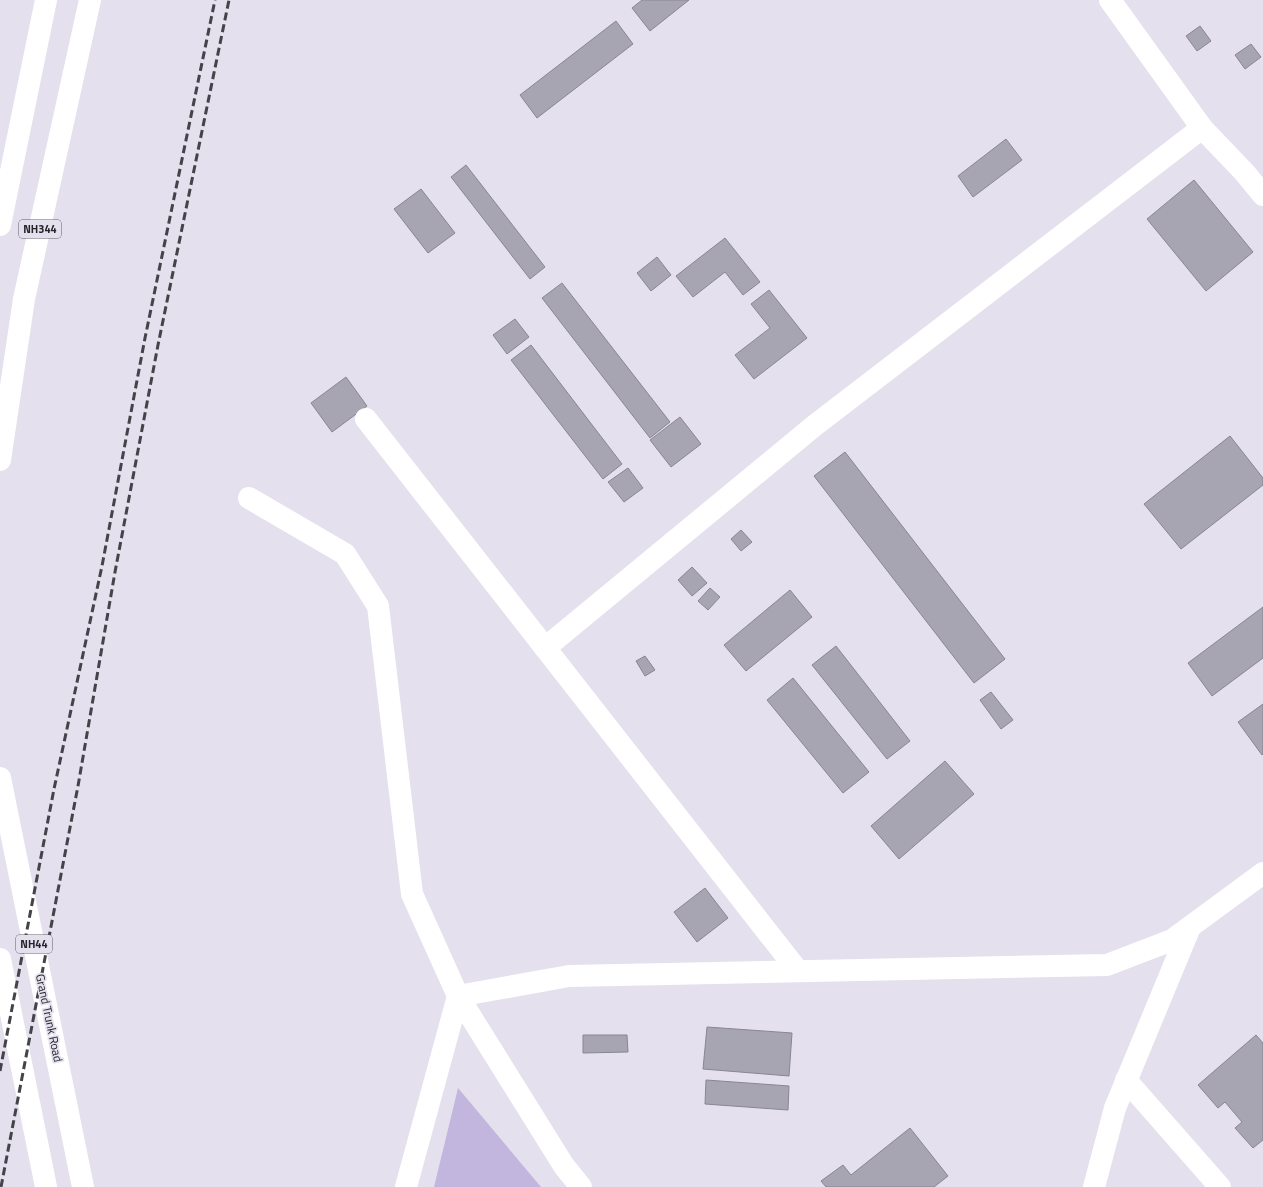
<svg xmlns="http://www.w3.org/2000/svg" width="1263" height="1187" font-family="'Titillium Web',sans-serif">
<rect width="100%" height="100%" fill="#e4e0ee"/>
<polygon fill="#c2b6de" points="458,1088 541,1187 434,1187"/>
<g fill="#a8a5b2" stroke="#898592">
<polygon points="642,0 689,0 650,31 632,8"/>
<polygon points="616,21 633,44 537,118 520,95"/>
<polygon points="1200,26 1211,41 1197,51 1186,36"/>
<polygon points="1251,44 1261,57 1245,69 1235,55"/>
<polygon points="1006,139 1022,160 973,197 958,176"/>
<polygon points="466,165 545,267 530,279 451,177"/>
<polygon points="1194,180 1253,252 1206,291 1147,219"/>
<polygon points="421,189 455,233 428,253 394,209"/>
<polygon points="725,238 760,282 743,295 725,272 693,297 676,276"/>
<polygon points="657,257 671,275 651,291 637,273"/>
<polygon points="562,283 670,422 650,438 542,298"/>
<polygon points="769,290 807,338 754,379 735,355 770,328 751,304"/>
<polygon points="515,319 529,337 507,354 493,335"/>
<polygon points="531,345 622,464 603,479 511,360"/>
<polygon points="346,377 367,406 332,432 311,403"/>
<polygon points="680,417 701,444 671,467 650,440"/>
<polygon points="1230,436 1263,478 1263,485 1181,549 1144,504"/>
<polygon points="845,452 1005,659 974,683 814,476"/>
<polygon points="628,468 643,488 624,502 608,482"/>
<polygon points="741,530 752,542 741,551 731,539"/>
<polygon points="692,567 707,583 692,596 678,580"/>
<polygon points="710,588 720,597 708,610 698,601"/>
<polygon points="790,590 812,617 746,671 724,645"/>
<polygon points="1263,607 1263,658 1212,696 1188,663"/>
<polygon points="836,646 910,741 887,759 812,665"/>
<polygon points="645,656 655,670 645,676 636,661"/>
<polygon points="793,678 869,772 843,793 767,700"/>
<polygon points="991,692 1013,720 1001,729 980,700"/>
<polygon points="1263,704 1263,754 1262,755 1238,722"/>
<polygon points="945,761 974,794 899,859 871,826"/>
<polygon points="705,888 728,918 697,942 674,912"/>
<polygon points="707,1027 792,1033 789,1076 703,1069"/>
<polygon points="583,1035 627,1035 628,1052 583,1053"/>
<polygon points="1256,1035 1263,1043 1263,1140 1253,1148 1235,1128 1242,1122 1225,1102 1218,1108 1198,1085"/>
<polygon points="706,1080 789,1086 788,1110 705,1104"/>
<polygon points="910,1128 948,1176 934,1187 826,1187 821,1181 843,1165 851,1175"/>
</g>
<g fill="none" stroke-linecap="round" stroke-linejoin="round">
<g stroke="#fff" stroke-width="22">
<polyline points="1110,0 1202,128 1245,173 1263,195"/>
<polyline points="366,419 798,971"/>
<polyline points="249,498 345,554 378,606 412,894 458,996"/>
<polyline points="545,648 814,426 1202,128"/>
<polyline points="1126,1080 1220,1187"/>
<polyline points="1094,1187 1115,1108 1190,927"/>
</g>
<g stroke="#fff" stroke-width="22">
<polyline points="458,996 569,976 1107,965 1172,940 1263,873"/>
<polyline points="458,996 564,1166 581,1187"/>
<polyline points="406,1187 458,996"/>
</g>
<g stroke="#fff" stroke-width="22">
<polyline points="0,225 46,0"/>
<polyline points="0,460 24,299 90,0"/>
<polyline points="0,778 83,1187"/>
<polyline points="0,959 46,1187"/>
</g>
<g stroke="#454349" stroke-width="3" stroke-dasharray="8 4" stroke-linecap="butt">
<polyline points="0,1071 54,789 102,566 145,338 215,0"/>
<polyline points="1,1187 78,786 115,572 158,345 229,0"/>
</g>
</g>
<g text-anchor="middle" stroke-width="3.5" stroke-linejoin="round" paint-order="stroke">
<g fill="#e4e0ee" stroke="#5f5d65" stroke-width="1">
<rect x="19" y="220" width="42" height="18" rx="3"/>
<rect x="16" y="935" width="36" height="18" rx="3"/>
</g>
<g font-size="11" font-weight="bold" fill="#26252a">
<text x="40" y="233">NH344</text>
<text x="34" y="948">NH44</text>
</g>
<g font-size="12" fill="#26252a" stroke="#e4e0ee">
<text transform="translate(49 1018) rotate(78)" y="4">Grand Trunk Road</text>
</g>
</g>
</svg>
